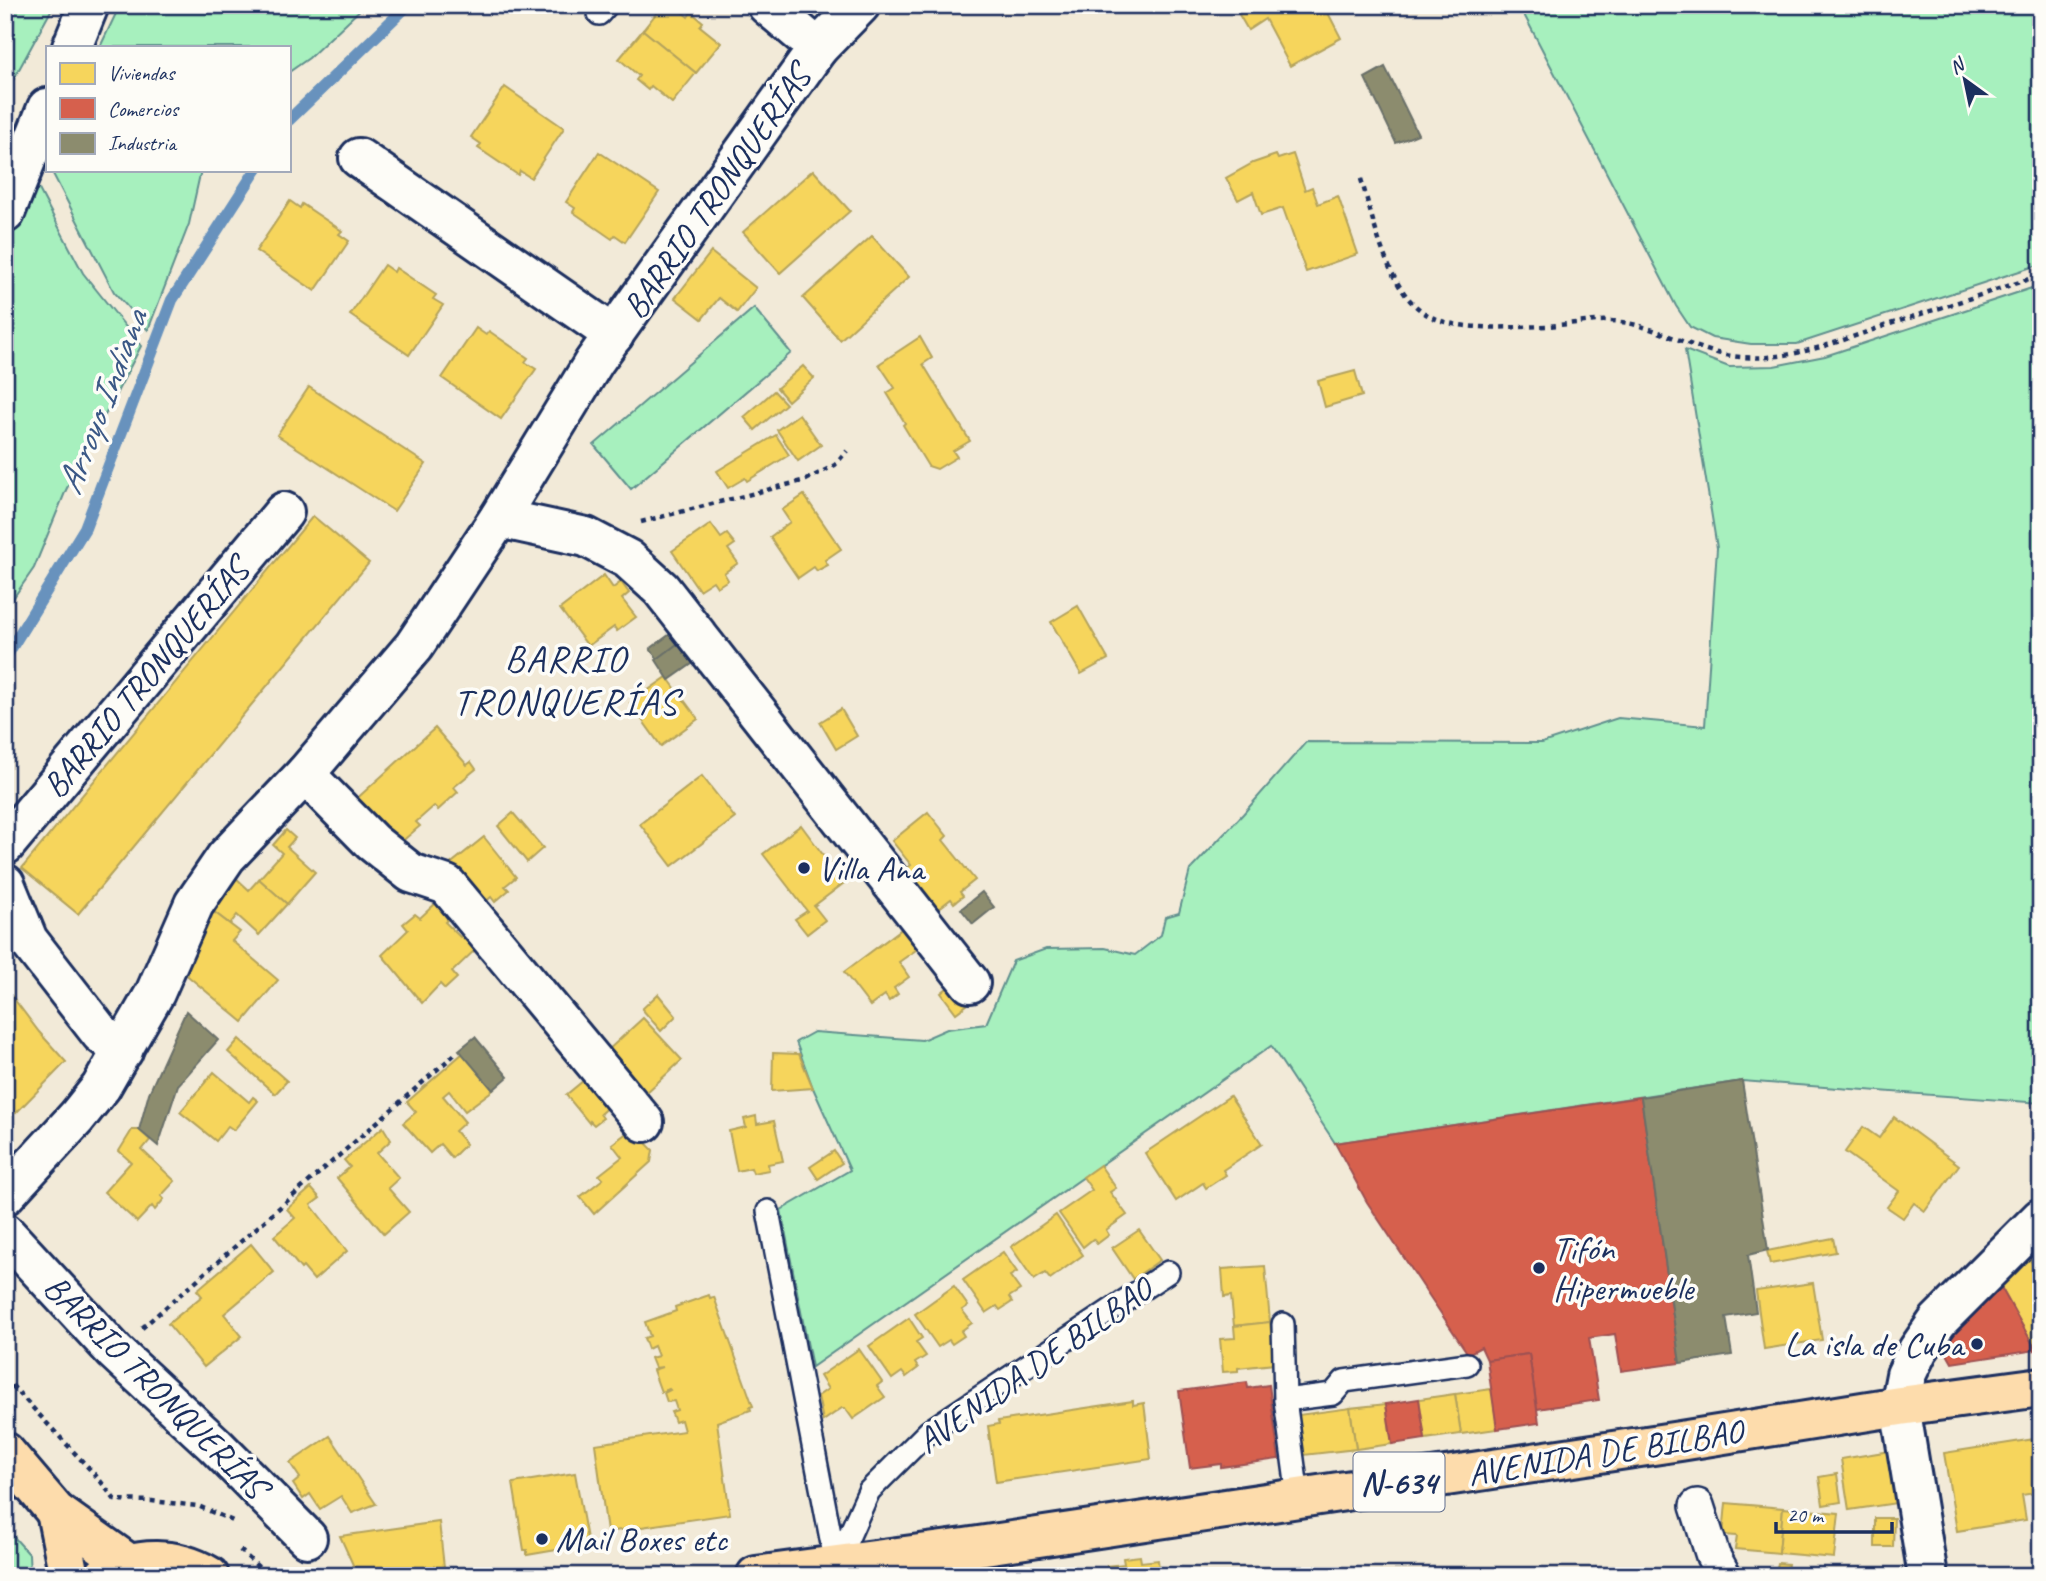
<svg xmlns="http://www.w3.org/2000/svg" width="2046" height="1581" font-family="Caveat,sans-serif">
<rect width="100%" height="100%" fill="#f2ead8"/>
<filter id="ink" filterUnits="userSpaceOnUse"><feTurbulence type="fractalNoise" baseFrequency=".0143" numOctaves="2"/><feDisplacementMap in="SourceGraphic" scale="14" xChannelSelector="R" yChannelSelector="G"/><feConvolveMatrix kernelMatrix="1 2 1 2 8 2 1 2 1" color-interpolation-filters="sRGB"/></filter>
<g filter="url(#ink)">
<g fill="#a7f0be" stroke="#61908e" stroke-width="2">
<polygon points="5,5 54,5 11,84 5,67"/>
<polygon points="120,5 365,5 309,58 289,72 289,47 100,47"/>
<polygon points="1519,5 2041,5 2041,264 1797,344 1751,344 1712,338 1690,327 1676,306"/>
<polygon points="51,170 201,170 189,224 148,330 114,292"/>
<polygon points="34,180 83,273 141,346 66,490 34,568 5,610 5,237"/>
<polygon points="2041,285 2041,1103 1742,1081 1335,1143 1271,1046 812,1367 781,1210 850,1170 813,1088 796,1042 814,1032 922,1040 947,1029 986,1024 1013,961 1046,949 1105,948 1135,955 1161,935 1165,917 1179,913 1190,870 1243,814 1306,742 1542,743 1618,718 1705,726 1717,548 1685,350 1729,367 1774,366 1825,356"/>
<polygon points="754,308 791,353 631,489 594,445"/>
<polygon points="5,1527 29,1554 30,1576 5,1576"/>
</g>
<g fill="#f6d55c" stroke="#b4a35d" stroke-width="2">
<polygon points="663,5 674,5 688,17 691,12 703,22 700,26 721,43 696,73 643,30"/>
<polygon points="1324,5 1341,38 1290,66 1265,19 1248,30 1234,6"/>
<polygon points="643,30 696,73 672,103 651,86 648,90 636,80 639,76 619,59"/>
<polygon points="505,87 564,128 531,178 520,171 518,175 478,148 481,144 471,137"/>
<polygon points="599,152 659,192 625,242 615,235 612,239 573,212 575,208 566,202"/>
<polygon points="1293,154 1305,190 1312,187 1318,204 1338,196 1358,254 1306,272 1283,208 1261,215 1253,192 1238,200 1226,178 1253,163 1276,155 1278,159"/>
<polygon points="813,170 850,211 780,273 743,232"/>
<polygon points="290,201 300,208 302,204 342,231 339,234 349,241 315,291 256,251"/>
<polygon points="872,236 909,277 840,340 803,298"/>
<polygon points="711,252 756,288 737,312 719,298 702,319 675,298"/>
<polygon points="384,265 394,272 396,268 436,295 433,299 443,305 409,355 350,315"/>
<polygon points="476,328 486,335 489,331 528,358 525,362 536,369 501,419 442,378"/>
<polygon points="920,337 932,358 923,364 970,441 953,451 957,457 937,469 928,466 903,425 905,423 887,393 895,388 879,364"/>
<polygon points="803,366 814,378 788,401 777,388"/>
<polygon points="1355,371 1362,396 1325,407 1318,381"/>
<polygon points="309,387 426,464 394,511 277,435"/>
<polygon points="774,391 786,404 755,430 744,417"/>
<polygon points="799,414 821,445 798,461 777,430"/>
<polygon points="776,435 789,455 747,481 745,478 728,488 717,471"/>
<polygon points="804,495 841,549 825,560 828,565 817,571 814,567 798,578 770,537 790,522 782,510"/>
<polygon points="313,516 369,563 78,914 22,868"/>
<polygon points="711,524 721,538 727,534 735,544 728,549 738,563 724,573 728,580 717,587 713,581 699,590 672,551"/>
<polygon points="604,575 613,588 621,582 629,593 622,599 636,617 617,631 614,627 588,646 560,609"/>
<polygon points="1078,606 1108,659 1081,674 1051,622"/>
<polygon points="667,677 698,719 661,746 630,703"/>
<polygon points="841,709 857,736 836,749 820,722"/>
<polygon points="435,728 467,765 471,762 476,769 454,787 458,792 438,810 434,806 416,822 420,826 399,844 353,802"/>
<polygon points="702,776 735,818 672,866 640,824"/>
<polygon points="928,812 947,836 943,840 975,880 960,892 963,896 954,903 951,899 938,909 906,869 911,865 892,841"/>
<polygon points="513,813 543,848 527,862 498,826"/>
<polygon points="801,825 844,883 814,906 825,920 807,934 795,919 807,911 763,854"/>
<polygon points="286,830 295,838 287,847 315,872 287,904 259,879 282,853 273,845"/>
<polygon points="484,837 516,877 505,886 509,890 495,902 491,897 480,907 448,866"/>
<polygon points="234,876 249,890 259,879 287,904 259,935 237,915 230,924 210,909"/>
<polygon points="436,903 450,917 445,922 460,937 465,933 478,947 452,972 457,978 445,989 440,984 422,1003 382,955 408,930 403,924 415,914 420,918"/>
<polygon points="210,909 240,932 232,941 278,980 243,1022 183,972"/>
<polygon points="907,925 923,945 899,962 909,977 894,988 898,994 889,1001 885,995 870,1006 844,972"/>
<polygon points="952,984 968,1004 956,1013 941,993"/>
<polygon points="5,987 39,1032 66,1062 16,1113 5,1101"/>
<polygon points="658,994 676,1016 661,1031 642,1009"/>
<polygon points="643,1018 682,1060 646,1093 607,1051"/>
<polygon points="239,1039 287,1081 275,1094 228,1052"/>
<polygon points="463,1053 493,1090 465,1111 449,1091 443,1096 465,1122 455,1131 466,1144 452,1158 440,1144 430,1153 403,1123 416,1112 407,1102"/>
<polygon points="773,1053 799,1054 813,1088 772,1091"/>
<polygon points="214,1072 249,1102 253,1097 258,1101 234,1130 228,1126 216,1141 180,1112"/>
<polygon points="589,1076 611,1104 600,1114 603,1118 594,1125 590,1121 589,1123 566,1095"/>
<polygon points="1230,1096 1262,1144 1223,1170 1226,1175 1206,1188 1203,1183 1176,1201 1145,1153"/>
<polygon points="756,1116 757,1124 774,1121 783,1161 768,1164 769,1170 753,1173 751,1168 737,1171 729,1131 746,1127 744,1119"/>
<polygon points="1894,1117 1959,1165 1925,1211 1914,1203 1903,1218 1887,1207 1899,1191 1845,1152 1863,1127 1879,1138"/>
<polygon points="383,1127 391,1140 377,1153 399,1178 388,1188 409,1212 384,1234 337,1178 350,1167 344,1160"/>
<polygon points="632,1129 653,1150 651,1162 594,1214 580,1197 603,1179 599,1175 622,1157 612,1144"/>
<polygon points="132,1130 139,1130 150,1140 142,1150 175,1181 161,1196 164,1199 155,1210 152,1206 137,1222 104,1192 131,1162 119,1151"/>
<polygon points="834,1151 842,1163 818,1179 810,1167"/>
<polygon points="1100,1165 1116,1188 1110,1192 1127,1215 1106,1230 1109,1235 1097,1244 1093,1239 1083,1247 1059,1213 1092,1190 1083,1177"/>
<polygon points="311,1188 320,1198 311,1205 347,1251 314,1280 303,1267 301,1269 274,1236 295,1218 287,1209"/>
<polygon points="1056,1215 1083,1255 1050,1279 1045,1273 1034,1280 1011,1247"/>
<polygon points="1139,1230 1160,1260 1133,1279 1112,1248"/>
<polygon points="2041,1236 2041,1277 2025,1252"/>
<polygon points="1833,1238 1836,1252 1770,1264 1767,1251"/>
<polygon points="251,1244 274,1272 224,1314 242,1336 204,1367 168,1324 202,1296 197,1290"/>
<polygon points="1003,1252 1017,1272 1010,1276 1020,1290 1009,1297 1012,1302 1000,1310 997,1306 986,1313 963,1280"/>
<polygon points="2025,1252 2041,1277 2041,1349 2036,1350 1998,1282"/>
<polygon points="1265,1266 1270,1322 1234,1326 1231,1296 1224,1297 1222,1269"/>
<polygon points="1813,1283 1822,1340 1764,1349 1756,1291"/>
<polygon points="954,1286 968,1306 962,1310 972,1323 961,1331 964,1336 952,1344 949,1340 938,1347 915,1314"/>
<polygon points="709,1295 710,1298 714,1297 753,1406 750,1407 751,1410 717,1422 730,1514 607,1532 595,1444 684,1431 681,1420 675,1422 672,1414 671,1412 677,1410 674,1401 667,1402 664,1393 670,1390 669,1389 661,1392 653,1370 662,1367 655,1368 651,1358 658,1356 654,1346 648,1349 644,1338 650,1336 645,1322 676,1311 675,1307"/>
<polygon points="909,1318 922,1338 916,1342 926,1356 915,1363 918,1368 906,1377 902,1372 892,1379 869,1346"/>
<polygon points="1270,1322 1271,1331 1276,1331 1277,1345 1272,1345 1274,1364 1238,1368 1238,1371 1223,1372 1220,1339 1235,1338 1234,1326"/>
<polygon points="859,1349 882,1382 877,1386 885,1397 853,1419 845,1408 842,1408 823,1421 818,1396 828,1389 820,1376"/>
<polygon points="1492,1389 1497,1429 1461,1434 1455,1394"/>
<polygon points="1455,1394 1461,1434 1425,1439 1419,1399"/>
<polygon points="1133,1401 1133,1405 1144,1403 1151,1459 996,1482 988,1426 999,1424 998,1421"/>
<polygon points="1386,1404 1392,1444 1356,1449 1350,1408"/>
<polygon points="1350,1408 1356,1449 1304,1455 1298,1415"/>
<polygon points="330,1436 361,1482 376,1504 352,1513 341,1496 320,1509 310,1494 303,1499 293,1484 300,1478 290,1463"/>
<polygon points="2041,1438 2041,1492 2022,1495 2026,1520 1957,1531 1944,1453"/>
<polygon points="1890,1451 1897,1503 1849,1510 1841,1459"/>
<polygon points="575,1473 587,1539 585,1539 586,1545 527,1555 527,1550 524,1550 513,1483"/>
<polygon points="1837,1474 1841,1502 1823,1505 1819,1477"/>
<polygon points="1726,1503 1783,1508 1779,1553 1735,1549 1737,1536 1723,1535"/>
<polygon points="1783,1508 1839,1513 1834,1558 1779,1553"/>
<polygon points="1875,1518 1894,1518 1893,1547 1875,1547"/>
<polygon points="439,1522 445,1576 358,1576 340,1536"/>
<polygon points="1140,1556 1141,1562 1158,1560 1160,1576 1108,1576 1107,1566 1124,1564 1123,1558"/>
<polygon points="1778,1563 1788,1564 1787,1570 1795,1571 1795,1576 1775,1576"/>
</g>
<g fill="#d6604d" stroke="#9e5152" stroke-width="2">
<polygon points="1641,1097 1680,1363 1621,1371 1615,1334 1589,1338 1599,1400 1537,1409 1529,1354 1487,1360 1481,1347 1468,1354 1367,1202 1335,1143"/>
<polygon points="1998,1282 2036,1350 1952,1363 1943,1347"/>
<polygon points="1529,1354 1539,1423 1497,1429 1487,1360"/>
<polygon points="1247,1382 1248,1388 1269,1385 1279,1459 1221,1467 1221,1464 1190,1468 1179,1391"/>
<polygon points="1419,1399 1425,1439 1392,1444 1386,1404"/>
</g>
<g fill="#8c8c6e" stroke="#6a7069" stroke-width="2">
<polygon points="1385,67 1418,134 1396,143 1365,78"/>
<polygon points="677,629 684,639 658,659 650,649"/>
<polygon points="684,639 699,659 669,680 656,660"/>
<polygon points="982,892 994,907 973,924 961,909"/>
<polygon points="186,1011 218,1040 178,1085 158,1146 139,1130 149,1093"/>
<polygon points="475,1037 508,1077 493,1090 459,1050"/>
<polygon points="1742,1081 1768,1250 1748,1255 1756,1312 1726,1317 1732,1355 1680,1363 1641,1097"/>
</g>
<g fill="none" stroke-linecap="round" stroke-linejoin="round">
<g stroke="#6892bd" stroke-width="12">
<polyline points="289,120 408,5"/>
<polyline points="5,658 85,528 172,300 256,170"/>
</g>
<g stroke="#1b2f5e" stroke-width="26">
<g id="service">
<polyline points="599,14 607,5"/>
<polyline points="768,1211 836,1565"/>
<polyline points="1283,1324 1285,1400"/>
<polyline points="1298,1497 1285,1400 1333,1394 1344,1381 1467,1364"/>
<polyline points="836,1565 869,1491 929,1431 1168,1272"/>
</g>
</g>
<g stroke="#1b2f5e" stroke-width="38">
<polyline id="pedestrian" points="1697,1506 1713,1556 1724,1576"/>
</g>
<g stroke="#1b2f5e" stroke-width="44">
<g id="minor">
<polyline points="767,5 818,48"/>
<polyline points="72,47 89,5"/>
<polyline points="359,158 614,335"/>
<polyline points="5,213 47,108"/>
<polyline points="499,518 586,537 628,559 661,589 970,983"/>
<polyline points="305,774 372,842 411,873 447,885 644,1122"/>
<polyline points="5,845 284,512"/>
<polyline points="5,884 28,940 101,1034 123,1051"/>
<polyline points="5,1195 77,1117 101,1087 155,993 194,904 226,857 305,774 414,646 499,518 594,362 818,48 860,5"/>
<polyline points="5,1233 115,1352 215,1445 307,1538"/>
<polyline points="1928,1576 1900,1406 1906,1375 1918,1350 1938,1321 2041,1218"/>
</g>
</g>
<g stroke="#1b2f5e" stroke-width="44">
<g id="primary">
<polyline points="5,1452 56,1512 129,1564"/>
<polyline points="56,1512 69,1576"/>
</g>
</g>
<g stroke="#1b2f5e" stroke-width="44">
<g id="trunk">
<path d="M104,1576C136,1555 177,1557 209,1576"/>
<polyline points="756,1576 965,1548 1680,1441 1900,1406 2041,1387"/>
</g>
</g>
<g stroke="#1b2f5e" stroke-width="4.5" stroke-dasharray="5 5" stroke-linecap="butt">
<path d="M1361,179C1375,224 1388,300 1436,319C1465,331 1515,327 1546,326C1567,325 1589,320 1609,321C1655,322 1695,354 1741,357C1793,361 1842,340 1890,324C1940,308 1990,292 2041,275"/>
<polyline points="641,522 806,480 835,465 847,451"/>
<polyline points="142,1328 455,1054"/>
<polyline points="5,1378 98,1478 115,1500 152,1501 198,1506 233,1521"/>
<polyline points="5,1405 13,1413"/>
<polyline points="240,1550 268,1576"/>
</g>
<use href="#service" stroke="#fdfcf7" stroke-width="21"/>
<use href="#pedestrian" stroke="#fdfcf7" stroke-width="33"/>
<use href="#minor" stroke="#fdfcf7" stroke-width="38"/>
<use href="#primary" stroke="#fddcac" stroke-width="38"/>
<use href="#trunk" stroke="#fddcac" stroke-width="38"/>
</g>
</g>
<g fill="#1b2f5e" stroke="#fdfcf7" stroke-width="2.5">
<circle cx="804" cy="868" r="7"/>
<circle cx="1539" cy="1268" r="7"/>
<circle cx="1977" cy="1344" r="7"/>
<circle cx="542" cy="1539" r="7"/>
</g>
<g text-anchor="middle" stroke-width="7" stroke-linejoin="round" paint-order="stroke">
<rect fill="#fdfcf7" stroke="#5f6c8c" stroke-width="2" x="1353.5" y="1452.5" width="91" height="59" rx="5"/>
<g font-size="33" font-weight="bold" fill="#1b2f5e">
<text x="1399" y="1494">N-634</text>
</g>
<g font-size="35" fill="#1b2f5e" stroke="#fdfcf7">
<text transform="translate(716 192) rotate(-55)" y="12">BARRIO TRONQUERÍAS</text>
<text transform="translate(145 678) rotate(-50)" y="12">BARRIO TRONQUERÍAS</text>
<text transform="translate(1034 1365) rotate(-35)" y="12">AVENIDA DE BILBAO</text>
<text transform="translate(156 1386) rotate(45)" y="12">BARRIO TRONQUERÍAS</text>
<text transform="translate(1605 1452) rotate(-9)" y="12">AVENIDA DE BILBAO</text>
</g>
<g font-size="35" fill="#1b2f5e" stroke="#fdfcf7" text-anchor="start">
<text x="818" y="880">Villa Ana</text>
<text x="1553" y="1260">Tifón<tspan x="1553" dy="40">Hipermueble</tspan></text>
<text x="1963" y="1356" text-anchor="end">La isla de Cuba</text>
<text x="556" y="1551">Mail Boxes etc</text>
</g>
<g font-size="37" font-style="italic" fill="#3b5886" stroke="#fdfcf7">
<text transform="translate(101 402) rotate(-69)" y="13">Arroyo Indiana</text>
</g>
<g font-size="37" letter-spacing="2" fill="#1b2f5e" stroke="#fdfcf7">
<text x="566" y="671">BARRIO<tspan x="566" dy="43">TRONQUERÍAS</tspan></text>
</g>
</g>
<rect width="2046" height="1581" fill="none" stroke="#fdfcf7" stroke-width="28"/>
<rect x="14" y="14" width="2018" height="1553" fill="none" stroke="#1b2f5e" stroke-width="2.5" filter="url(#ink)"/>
<rect x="46" y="46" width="245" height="126" fill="#fdfcf7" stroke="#a3aaba" stroke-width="2"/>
<rect x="60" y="63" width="35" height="21" fill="#f6d55c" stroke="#a3aaba" stroke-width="2"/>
<text x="108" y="80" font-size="21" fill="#1b2f5e">Viviendas</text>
<rect x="60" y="98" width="35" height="21" fill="#d6604d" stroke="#a3aaba" stroke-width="2"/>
<text x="108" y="116" font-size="21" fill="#1b2f5e">Comercios</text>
<rect x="60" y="133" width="35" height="21" fill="#8c8c6e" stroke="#a3aaba" stroke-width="2"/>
<text x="108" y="150" font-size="21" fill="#1b2f5e">Industria</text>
<g transform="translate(1965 80) rotate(327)" stroke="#fdfcf7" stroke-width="5" paint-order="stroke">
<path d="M0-5L12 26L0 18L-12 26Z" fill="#1b2f5e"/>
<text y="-10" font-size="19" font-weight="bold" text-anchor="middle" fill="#1b2f5e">N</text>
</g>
<path d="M1776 1522v10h116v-10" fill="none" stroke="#1b2f5e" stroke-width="3.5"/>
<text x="1787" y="1522" font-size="21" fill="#1b2f5e" stroke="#fdfcf7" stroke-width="5" paint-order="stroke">20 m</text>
</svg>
